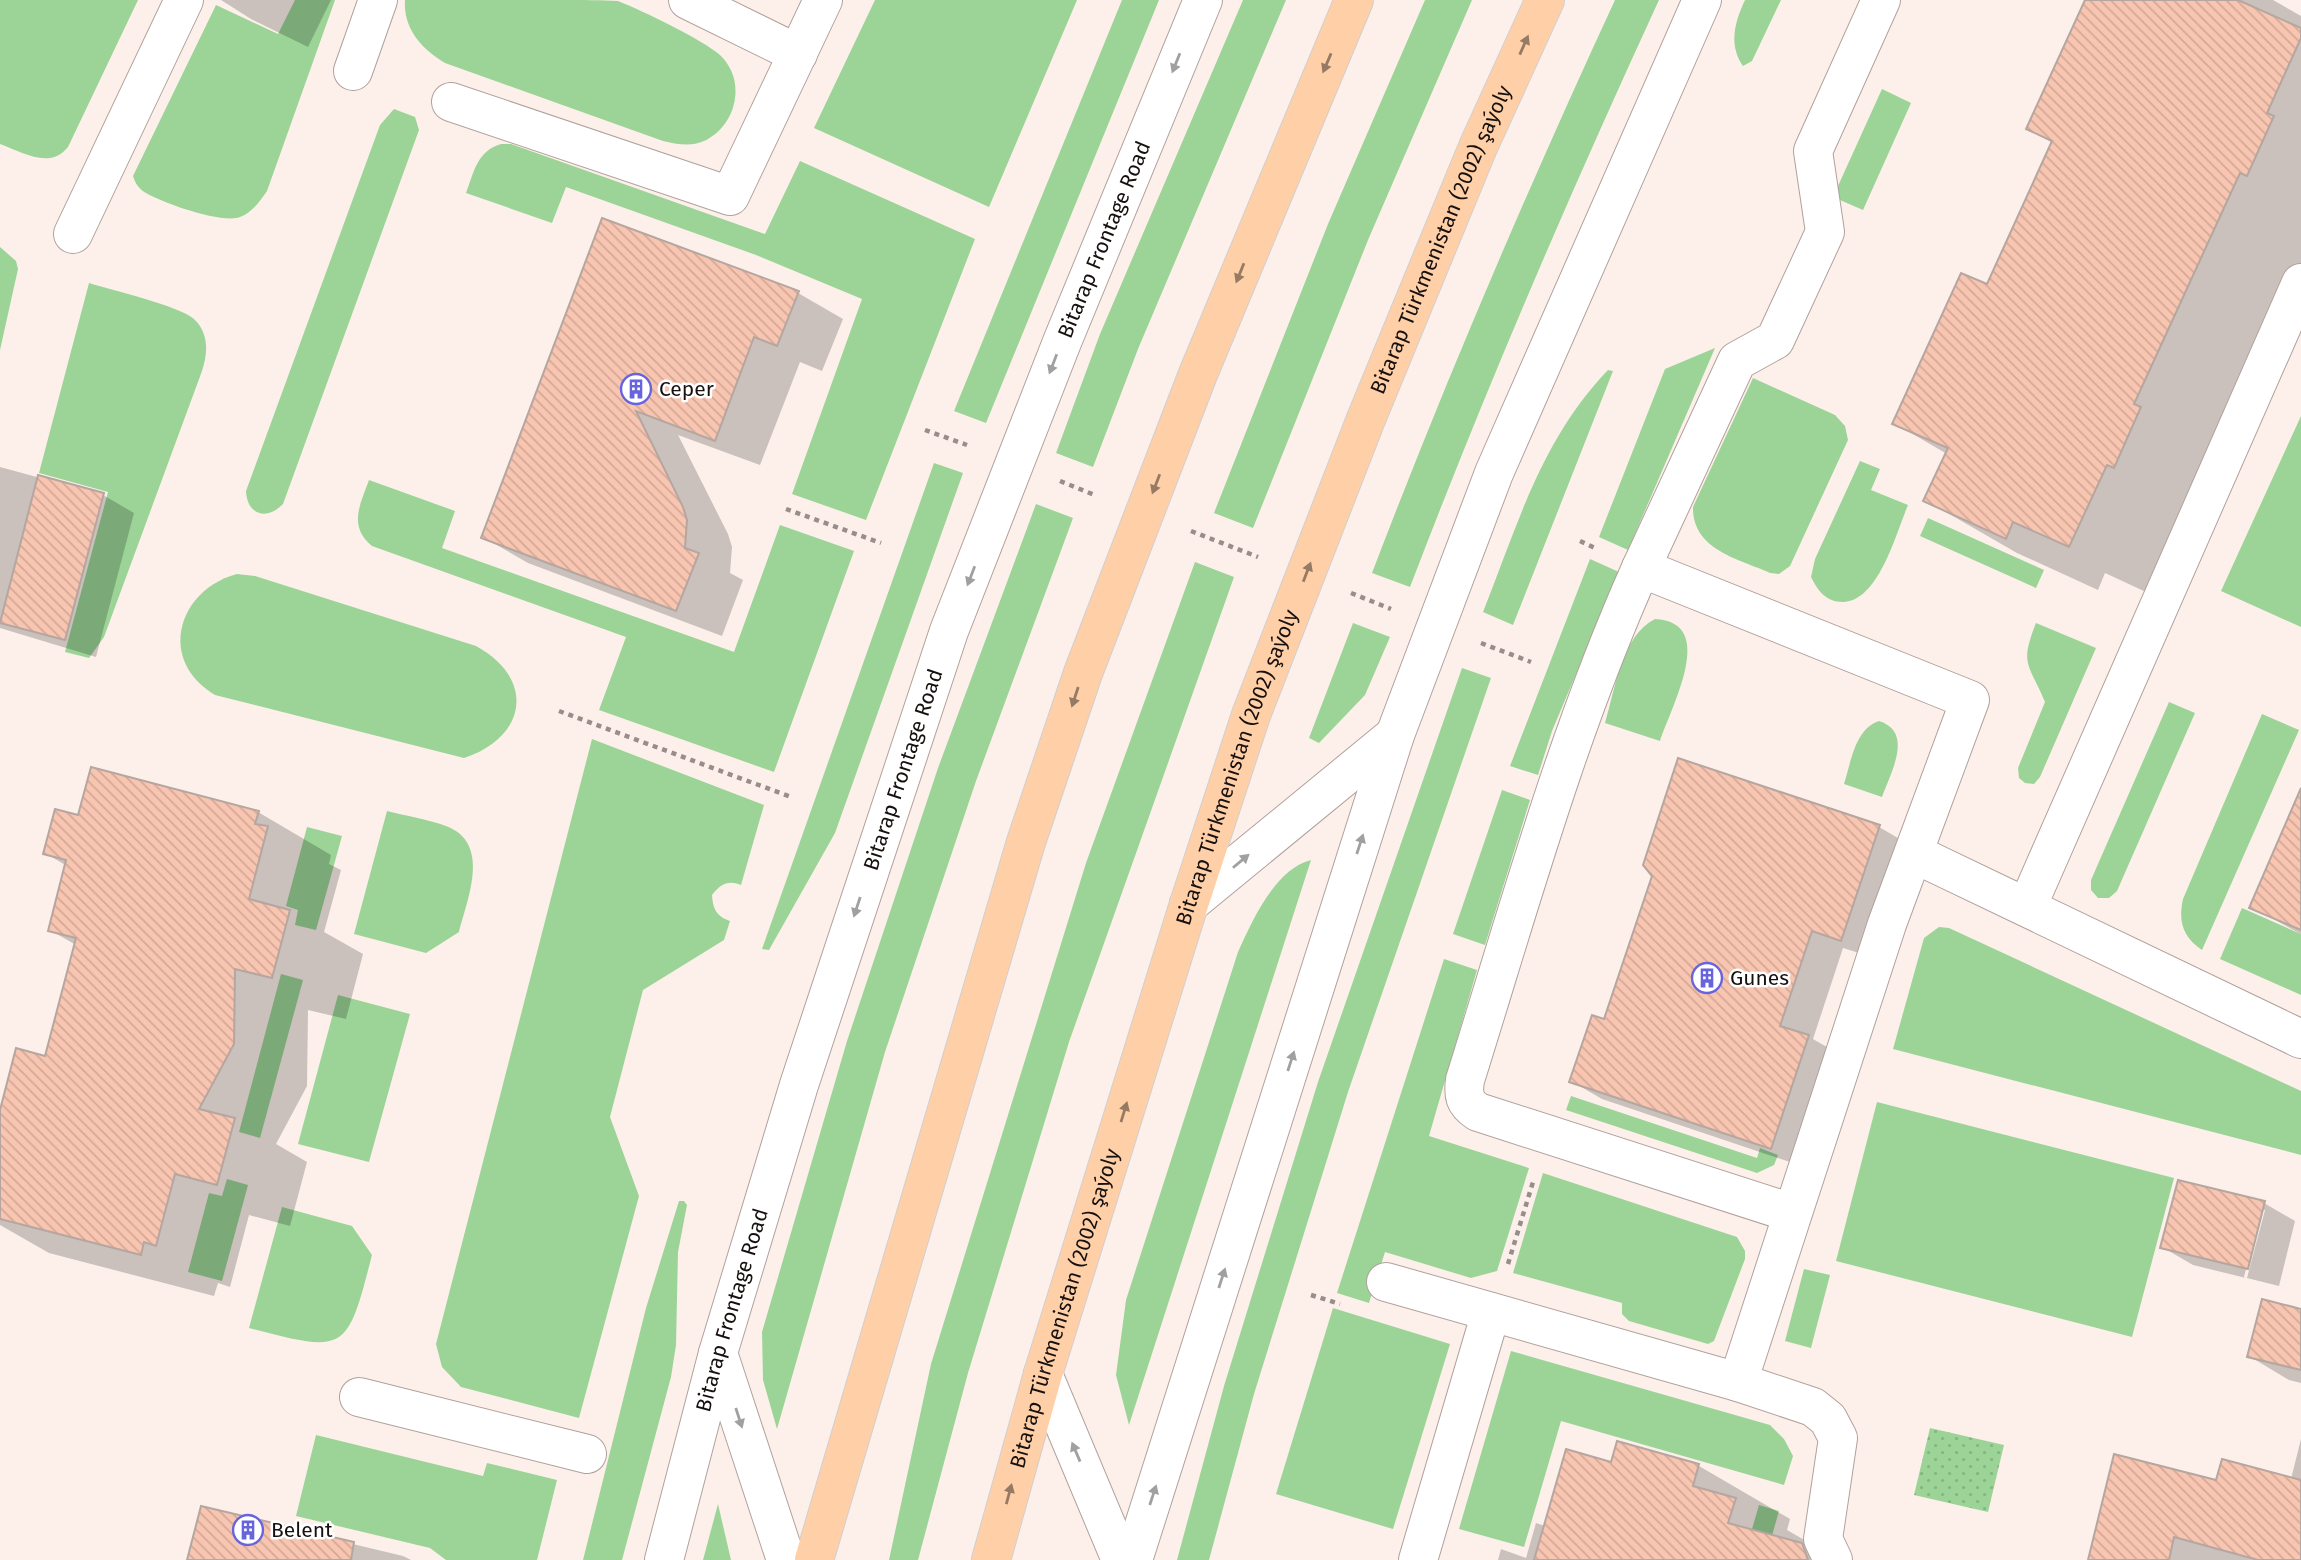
<svg xmlns="http://www.w3.org/2000/svg" width="2301" height="1560" font-family="'Fira Sans',sans-serif">
<defs>
<pattern id="park-dots" width="8" height="8" patternUnits="userSpaceOnUse" patternTransform="scale(1.75)"><rect width="8" height="8" fill="#9bd496"/><path d="M2 2h.1M6 6h.1" fill="none" stroke="#85b580" stroke-width="1.8" stroke-linecap="round"/></pattern>
<pattern id="building-back-hatch" width="6" height="6" patternUnits="userSpaceOnUse" patternTransform="scale(1.75)"><rect width="6" height="6" fill="#f8c5b1"/><path d="M-1 5l2 2M0 0l6 6M5-1l2 2" fill="none" stroke="#d4a897"/></pattern>
</defs>
<rect width="100%" height="100%" fill="#fdf0eb"/>
<g fill="#9bd496">
<path d="M0,0H138L68,147C50,170 22,152 0,144Z"/>
<path d="M295,0H335L267,191C260,201 252,213 240,217C222,224 163,203 146,193C139,189 135,183 133,176L216,5L278,34Z"/>
<path d="M405,0C458,0 512,0 565,0C580,0 603,0 618,1C641,10 704,40 721,56C747,82 736,126 704,141C691,147 676,144 663,141L445,63C422,49 403,29 405,0Z"/>
<polygon points="875,0 1077,0 989,207 814,128"/>
<polygon points="1122,0 1159,0 986,423 954,411"/>
<polygon points="1243,0 1286,0 1138,349 1093,467 1056,453 1100,334"/>
<polygon points="1425,0 1472,0 1368,240 1253,528 1214,513 1328,224"/>
<path d="M1615,0H1659C1570,193 1486,388 1410,587L1372,573C1446,379 1528,188 1615,0Z"/>
<path d="M1745,0H1781L1752,61L1743,66C1728,45 1735,21 1745,0Z"/>
<polygon points="1882,89 1911,103 1863,210 1833,197"/>
<path d="M394,109L415,117L419,130L283,504C267,521 247,515 246,491L380,125Z"/>
<path d="M501,144H511L765,234L800,161L975,239L866,520L792,494L862,299L756,255L566,187L552,223L466,193C474,172 477,151 501,144Z"/>
<polygon points="0,247 16,261 18,269 0,350"/>
<path d="M89,283C111,290 180,306 194,319C209,333 208,353 202,371L104,637L89,658L65,652L108,492L39,473Z"/>
<polygon points="1715,348 1628,550 1599,537 1665,369"/>
<path d="M1608,370L1613,371L1513,625L1483,612C1518,524 1541,440 1608,370Z"/>
<path d="M1753,378L1835,415L1845,426L1848,440L1790,566L1779,574L1770,573C1739,559 1692,550 1693,507Z"/>
<polygon points="2301,416 2301,627 2221,591"/>
<path d="M1860,461L1880,469L1871,490L1908,505C1896,533 1879,601 1843,602C1826,602 1818,591 1811,577L1815,559Z"/>
<polygon points="934,463 963,473 835,833 769,950 762,949"/>
<path d="M369,480L455,511L442,548L734,652L780,525L854,551L774,772L599,710L626,637L372,546C348,526 360,505 369,480Z"/>
<polygon points="1036,504 1073,518 976,781 885,1052 777,1429 763,1380 762,1332 847,1041 938,768"/>
<polygon points="1928,518 2044,570 2036,588 1920,536"/>
<polygon points="1590,559 1619,572 1552,731 1538,775 1510,766"/>
<polygon points="1195,562 1234,577 1069,1042 968,1373 918,1560 889,1560 931,1364 1086,863"/>
<path d="M237,574L255,576L476,646C536,679 527,737 464,758L215,695C157,661 177,590 237,574Z"/>
<path d="M1655,619C1718,622 1672,705 1660,741L1605,723C1615,690 1622,635 1655,619Z"/>
<polygon points="1353,623 1390,637 1365,695 1319,743 1309,738"/>
<path d="M2036,623L2096,648L2040,777L2034,784L2025,783L2019,778L2018,768L2045,702C2029,663 2019,666 2036,623Z"/>
<polygon points="1462,668 1491,678 1348,1092 1254,1394 1209,1560 1177,1560 1224,1386 1318,1082"/>
<polygon points="2169,702 2195,713 2117,891 2109,898 2098,898 2091,890 2091,880"/>
<path d="M2262,714L2299,730L2202,950C2183,937 2178,922 2183,899Z"/>
<path d="M1879,721C1914,732 1891,772 1882,797L1844,784C1851,762 1855,729 1879,721Z"/>
<path d="M592,739L764,805L741,885C728,880 721,884 712,895C713,909 716,916 730,921L724,940L643,990L610,1117L639,1196L579,1418L461,1387L442,1367L436,1344Z"/>
<polygon points="1502,790 1530,800 1485,945 1453,934"/>
<path d="M387,811C406,816 427,819 446,826C492,843 467,900 459,932L426,953L354,934Z"/>
<polygon points="307,827 342,836 316,930 295,925 298,910 286,906"/>
<path d="M1311,860L1129,1425L1116,1375L1126,1300L1238,952C1252,921 1275,869 1311,860Z"/>
<polygon points="2242,908 2301,934 2301,995 2220,959"/>
<polygon points="1939,927 1949,928 2301,1091 2301,1155 1893,1049 1924,938"/>
<polygon points="1444,959 1477,970 1429,1136 1529,1168 1497,1271 1471,1278 1385,1252 1369,1303 1337,1293"/>
<polygon points="281,974 303,980 260,1138 239,1132"/>
<polygon points="338,995 410,1014 369,1162 298,1144"/>
<polygon points="1571,1096 1757,1158 1760,1148 1778,1155 1774,1165 1757,1173 1566,1110"/>
<polygon points="1877,1102 2174,1178 2132,1337 1836,1261"/>
<polygon points="1543,1173 1737,1237 1745,1251 1745,1259 1714,1341 1708,1344 1629,1321 1622,1314 1622,1303 1513,1273"/>
<polygon points="227,1179 248,1185 222,1281 188,1272 209,1193 222,1196"/>
<polygon points="679,1201 684,1201 687,1205 678,1252 676,1345 671,1377 622,1560 583,1560 646,1308"/>
<path d="M282,1207L352,1226L372,1255C347,1352 347,1354 249,1328Z"/>
<polygon points="1804,1269 1830,1275 1811,1348 1785,1341"/>
<polygon points="1333,1308 1450,1344 1393,1529 1276,1494"/>
<polygon points="1511,1351 1770,1425 1784,1439 1793,1456 1784,1485 1561,1421 1524,1547 1459,1529"/>
<polygon points="316,1435 483,1476 487,1463 557,1480 537,1560 446,1560 430,1548 296,1516"/>
<polygon points="718,1504 731,1560 703,1560"/>
<polygon points="1759,1505 1779,1511 1765,1560 1743,1560"/>
</g>
<polygon fill="url(#park-dots)" points="1930,1428 2004,1445 1988,1512 1914,1495"/>
<g fill="#0003">
<polygon points="221,0 331,0 308,47 251,19"/>
<polygon points="2087,0 2273,0 2301,16 2301,292 2161,599 2105,573 2098,590 2017,553 1925,500 1947,454 1894,423 1987,286 2053,143 2028,129"/>
<polygon points="603,220 798,293 843,319 822,371 800,362 760,465 678,435 728,534 732,547 730,573 743,580 722,636 528,563 483,537"/>
<polygon points="0,467 103,495 134,513 96,657 0,628"/>
<polygon points="2301,792 2301,934 2251,907"/>
<polygon points="258,812 331,855 329,864 341,870 324,932 363,954 346,1019 308,1010 307,1086 276,1144 307,1162 290,1226 249,1215 230,1287 218,1283 214,1296 49,1253 0,1225 0,1116 46,1058 76,945 50,930 67,866 45,853 79,817"/>
<polygon points="1879,827 1910,845 1872,957 1843,948 1813,1039 1839,1054 1802,1166 1602,1099 1571,1081 1605,1021"/>
<polygon points="2264,1203 2295,1221 2279,1286 2247,1278 2265,1210 2261,1210 2244,1277 2246,1278 2193,1265 2162,1247"/>
<polygon points="2301,1311 2301,1383 2289,1380 2249,1356"/>
<polygon points="2301,1439 2301,1560 2090,1560 2218,1482 2291,1479"/>
<polygon points="1619,1443 1699,1466 1790,1519 1787,1530 1827,1553 1825,1560 1498,1560 1501,1549 1526,1558 1536,1523 1545,1526 1612,1465"/>
<polygon points="202,1508 403,1556 411,1560 189,1560"/>
</g>
<g fill="url(#building-back-hatch)" stroke="#b5a6a0" stroke-width="2">
<polygon points="2085,0 2238,0 2301,28 2301,38 2267,113 2274,116 2247,176 2240,173 2134,404 2141,407 2114,468 2107,465 2069,547 2013,522 2006,539 1923,501 1948,448 1892,424 1961,273 1987,284 2052,141 2026,129"/>
<polygon points="602,218 799,291 777,346 754,337 715,441 636,411 683,507 687,520 685,548 699,553 676,611 481,538"/>
<polygon points="38,475 104,493 65,640 0,623"/>
<polygon points="1678,758 1880,825 1841,941 1812,931 1780,1026 1809,1035 1771,1149 1569,1082 1592,1015 1604,1019 1652,876 1643,865"/>
<polygon points="91,767 259,811 255,824 268,826 249,899 290,910 272,978 235,969 234,1044 199,1109 235,1118 217,1185 175,1174 156,1246 144,1242 141,1255 0,1219 0,1110 16,1048 45,1056 76,938 48,931 66,860 43,854 55,809 78,815"/>
<polygon points="2301,788 2301,930 2249,908"/>
<polygon points="2178,1180 2265,1201 2248,1269 2160,1248"/>
<polygon points="2262,1299 2301,1309 2301,1370 2247,1357"/>
<polygon points="1617,1441 1699,1464 1693,1486 1736,1498 1728,1523 1802,1543 1808,1560 1534,1560 1566,1449 1611,1462"/>
<polygon points="2114,1454 2216,1480 2222,1459 2301,1480 2301,1560 2258,1560 2174,1537 2169,1560 2088,1560"/>
<polygon points="201,1506 354,1542 351,1560 187,1560"/>
</g>
<g fill="none" stroke-linecap="round" stroke-linejoin="round">
<g stroke="#b1a19c" stroke-width="40">
<g id="minor">
<polyline points="688,0 798,54"/>
<polyline points="353,71 378,0"/>
<polyline points="451,102 730,196 823,0"/>
<polyline points="73,234 184,0"/>
<polyline points="1641,568 1737,361 1775,340 1825,232 1813,151 1881,0"/>
<polyline points="1915,854 2301,1039"/>
<polyline points="1189,904 1395,735"/>
<polyline points="2027,907 2301,283"/>
<path d="M1792,1213L1478,1112C1464,1103 1463,1095 1465,1080C1519,908 1567,733 1641,568L1970,700L1887,924L1738,1382L1813,1407L1828,1419L1838,1438L1823,1539L1833,1560"/>
<polyline points="1386,1282 1738,1382"/>
<polyline points="718,1353 786,1560"/>
<polyline points="1043,1374 1121,1560"/>
<polyline points="359,1397 587,1454"/>
<path id="s1" d="M664,1560L718,1353L799,1085L949,631L1062,342L1203,0"/>
<polyline points="1133,1560 1395,735 1494,473 1702,0"/>
<polyline points="1418,1560 1491,1312"/>
</g>
</g>
<g stroke="#d0cfcf" stroke-width="40">
<g id="major">
<polyline points="814,1560 1026,842 1083,673 1198,374 1354,0"/>
<path id="s2" d="M991,1560L1043,1374L1189,904L1251,715L1366,419L1478,147L1545,0"/>
</g>
</g>
<g stroke="#978d8a" stroke-width="4.5" stroke-dasharray="5 5" stroke-linecap="butt">
<polyline points="925,430 967,445"/>
<polyline points="1060,481 1097,496"/>
<polyline points="786,509 881,543"/>
<polyline points="1191,531 1258,557"/>
<polyline points="1580,541 1595,548"/>
<polyline points="1351,593 1391,609"/>
<polyline points="1481,643 1531,662"/>
<polyline points="559,711 791,797"/>
<polyline points="1508,1264 1533,1182"/>
<polyline points="1311,1295 1340,1304"/>
</g>
<use href="#minor" stroke="#fff" stroke-width="38"/>
<use href="#major" stroke="#ffd0a7" stroke-width="38"/>
</g>
<defs><path id="oneway-solid" d="M-6-.8H1V-3.2L6.5 0L1 3.2V.8H-6Z" transform="scale(1.75)"/></defs>
<g fill="#967a63">
<use href="#oneway-solid" transform="translate(1524 45) rotate(-66)"/>
<use href="#oneway-solid" transform="translate(1327 63) rotate(113)"/>
<use href="#oneway-solid" transform="translate(1240 273) rotate(112)"/>
<use href="#oneway-solid" transform="translate(1156 484) rotate(111)"/>
<use href="#oneway-solid" transform="translate(1307 572) rotate(-69)"/>
<use href="#oneway-solid" transform="translate(1075 697) rotate(108)"/>
<use href="#oneway-solid" transform="translate(1124 1112) rotate(-73)"/>
<use href="#oneway-solid" transform="translate(1009 1494) rotate(-75)"/>
</g>
<g fill="#a29f9f">
<use href="#oneway-solid" transform="translate(1176 63) rotate(112)"/>
<use href="#oneway-solid" transform="translate(1053 364) rotate(111)"/>
<use href="#oneway-solid" transform="translate(971 576) rotate(111)"/>
<use href="#oneway-solid" transform="translate(1360 844) rotate(-72)"/>
<use href="#oneway-solid" transform="translate(1241 861) rotate(-40)"/>
<use href="#oneway-solid" transform="translate(857 907) rotate(108)"/>
<use href="#oneway-solid" transform="translate(1291 1061) rotate(-72)"/>
<use href="#oneway-solid" transform="translate(1222 1278) rotate(-72)"/>
<use href="#oneway-solid" transform="translate(739 1418) rotate(72)"/>
<use href="#oneway-solid" transform="translate(1076 1452) rotate(-113)"/>
<use href="#oneway-solid" transform="translate(1153 1495) rotate(-72)"/>
</g>
<defs>
<g id="building-ring" transform="scale(1.575)"><circle r="9.5" fill="#fff" stroke="#6764dd" stroke-width="1.5"/><path d="M-4-6H4V6H1V3H-1V6H-4ZM-2.5-4.3h1.7v1.8h-1.7ZM.8-4.3h1.7v1.8H.8ZM-2.5-1h1.7V.8h-1.7ZM.8-1h1.7V.8H.8Z" fill="#6764dd"/></g>
</defs>
<g fill-rule="evenodd">
<use href="#building-ring" x="636" y="389"/>
<use href="#building-ring" x="1707" y="978"/>
<use href="#building-ring" x="248" y="1530"/>
</g>
<g text-anchor="middle" stroke-width="5" stroke-linejoin="round" paint-order="stroke">
<g font-size="21" fill="#16100f" stroke="#fff">
<text dy="7" stroke="none"><textPath href="#s1" startOffset="1393">Bitarap Frontage Road</textPath></text>
<text dy="7" stroke="none"><textPath href="#s2" startOffset="1396">Bitarap Türkmenistan (2002) şaýoly</textPath></text>
<text dy="7" stroke="none"><textPath href="#s1" startOffset="826">Bitarap Frontage Road</textPath></text>
<text dy="7" stroke="none"><textPath href="#s2" startOffset="830">Bitarap Türkmenistan (2002) şaýoly</textPath></text>
<text dy="7" stroke="none"><textPath href="#s2" startOffset="262">Bitarap Türkmenistan (2002) şaýoly</textPath></text>
<text dy="7" stroke="none"><textPath href="#s1" startOffset="259">Bitarap Frontage Road</textPath></text>
</g>
<g font-size="21" fill="#16100f" stroke="#fff" text-anchor="start">
<text x="659" y="396">Ceper</text>
<text x="1730" y="985">Gunes</text>
<text x="271" y="1537">Belent</text>
</g>
</g>
</svg>
